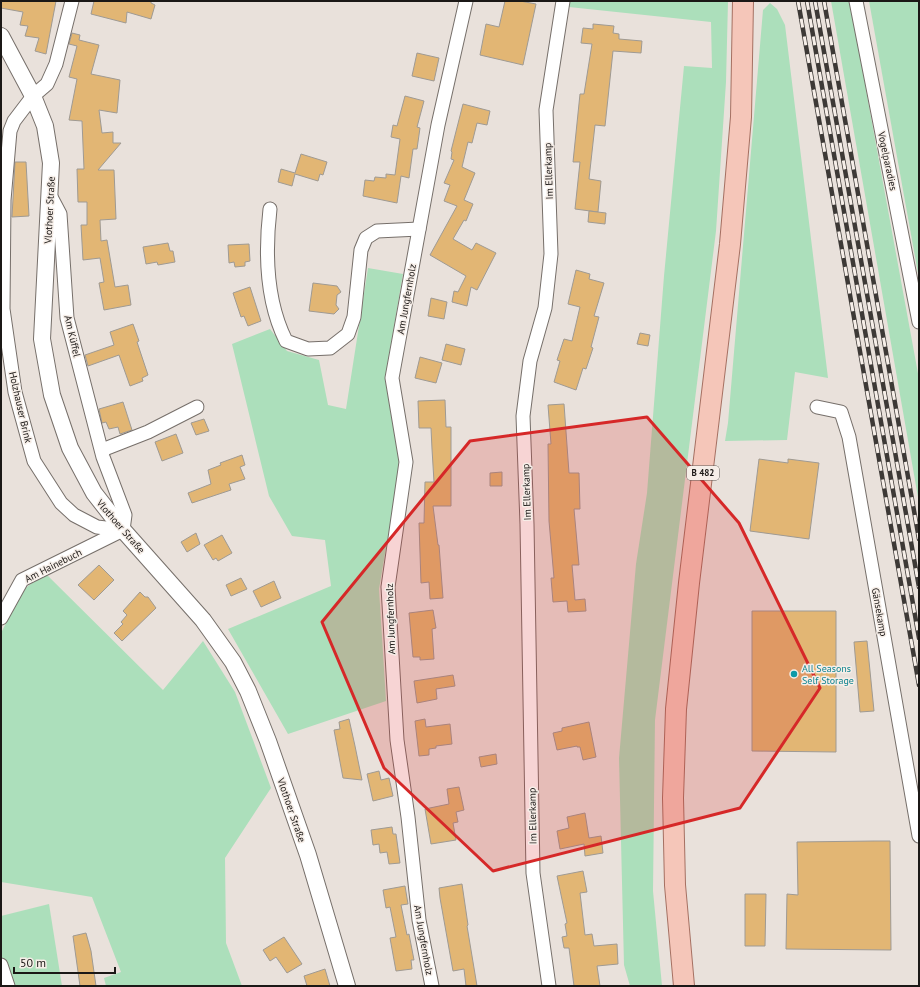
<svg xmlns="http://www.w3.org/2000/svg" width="920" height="987" font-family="'PT Sans',sans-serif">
<rect width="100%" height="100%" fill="#e9e1db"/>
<g fill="#acdfbb">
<polygon points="570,1 728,1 726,82 716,231 655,720 653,891 662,986 630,986 624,965 619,758 636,564 647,493 664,276 684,66 712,68 711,22 569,7"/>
<polygon points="831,1 855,1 866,90 919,379 919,503"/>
<polygon points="869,1 919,1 919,279"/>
<polygon points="770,3 777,9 785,25 828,378 795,372 787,440 725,441 728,423 763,10"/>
<polygon points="368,268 403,274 385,379 400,466 379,589 386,701 288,734 228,629 331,586 325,540 292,536 269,496 232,344 270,329 287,351 319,360 328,405 346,409"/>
<polygon points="45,573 163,690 203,641 235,692 271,788 225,858 226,943 242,986 106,986 104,978 121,972 92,897 1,882 1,633 23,590"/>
<polygon points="49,904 62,986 10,986 1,961 1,916"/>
</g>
<g fill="#e2b674" stroke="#9f9a93">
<polygon points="1,1 56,1 46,54 35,51 39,38 25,36 28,26 20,25 23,12 1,8"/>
<polygon points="94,1 151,1 151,3 155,5 151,19 127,12 126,23 91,14"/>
<polygon points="505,1 520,1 536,4 523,65 480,55 486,24 499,27"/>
<polygon points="593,24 614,26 613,33 619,34 619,39 642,41 641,53 613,51 605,126 595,125 589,179 601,181 598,212 575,209 580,162 573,162 580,94 584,94 592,44 581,43 583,28 593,29"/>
<polygon points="72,33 80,35 79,40 99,45 91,74 120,80 117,113 99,110 102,133 113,132 113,143 121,143 98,170 114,170 116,219 100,220 101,241 107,240 115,287 128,285 131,305 104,310 99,283 104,282 100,258 83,260 81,225 87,225 87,202 78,202 77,169 84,169 82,121 69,120 77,79 69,77 77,46 69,44"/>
<polygon points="417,53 439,58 434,81 412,76"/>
<polygon points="405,96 424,101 417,127 420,128 417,149 413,149 409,178 401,176 397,203 363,196 365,180 374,181 375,177 386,178 386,174 395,175 400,139 391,137 393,125 397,126"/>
<polygon points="463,104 490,111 487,125 477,123 472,143 468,142 462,167 475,173 464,200 473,204 466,221 464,220 453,239 472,250 476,243 496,253 477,290 471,287 467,306 452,302 454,291 458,292 466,276 430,255 457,206 444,201 450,185 444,183 454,160 451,159 452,152 451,151"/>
<polygon points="301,154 327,162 323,175 320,174 318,181 295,174 292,186 278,182 281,169 295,173"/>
<polygon points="15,162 26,162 29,216 12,217"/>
<polygon points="589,211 606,213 605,224 588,222"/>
<polygon points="168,243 170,251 173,251 175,262 158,265 157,262 146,264 143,247"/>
<polygon points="249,244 250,261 245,262 245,266 235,267 234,262 229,263 228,245"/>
<polygon points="576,270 590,274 589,279 604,283 594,316 599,317 591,347 593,348 586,369 583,368 576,390 554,382 560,361 557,360 564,339 572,341 580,307 568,304"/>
<polygon points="313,283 337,286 341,292 337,295 336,305 339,309 334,314 309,311"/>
<polygon points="250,287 261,321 248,326 244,316 241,317 233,293"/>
<polygon points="431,298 447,302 444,319 428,316"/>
<polygon points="133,324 139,341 137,342 148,375 142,378 143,381 130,386 119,355 88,366 85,355 114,345 110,332"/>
<polygon points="640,333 650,335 648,346 637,344"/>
<polygon points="446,344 465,349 461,365 442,360"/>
<polygon points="420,357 442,363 436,383 415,378"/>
<polygon points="445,400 446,427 451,427 451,506 433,506 438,545 439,545 443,598 430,599 429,582 421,583 419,523 424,523 425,482 434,482 432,449 431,428 419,428 418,401"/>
<polygon points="123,402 132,430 120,434 118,427 109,429 106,422 102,423 99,409"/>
<polygon points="564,404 569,473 579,473 580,509 574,509 579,565 572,565 575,600 585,599 586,611 568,612 567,601 553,602 551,578 554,578 549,521 548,444 551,444 548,405"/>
<polygon points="204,419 209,431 196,435 191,423"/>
<polygon points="176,434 183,453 162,461 155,442"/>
<polygon points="242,455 245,465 240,467 245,479 229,484 231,490 192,503 188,493 211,484 208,470 221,465 220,463"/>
<polygon points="759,459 788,463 788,459 819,463 809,539 750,531"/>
<polygon points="502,472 502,486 490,486 490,473"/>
<polygon points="196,533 200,544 187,552 181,542"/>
<polygon points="222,535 232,553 218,561 216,558 213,560 204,545"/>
<polygon points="99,565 114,580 94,600 78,585"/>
<polygon points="241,578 247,589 231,596 226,585"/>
<polygon points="274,581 281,598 261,607 253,591"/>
<polygon points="140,592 145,597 148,597 156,608 122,641 114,633 123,624 121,622 127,615 123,611"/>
<polygon points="433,610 436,628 432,629 434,659 420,660 420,657 413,657 409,613"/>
<polygon points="752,611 836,611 836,752 752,751"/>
<polygon points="867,641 874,711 860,712 854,642"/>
<polygon points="453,675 455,686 436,689 437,699 417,703 414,681"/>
<polygon points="349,719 355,746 362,780 343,778 334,730 340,729 339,722"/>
<polygon points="425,719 426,727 450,724 452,744 436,746 436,748 429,749 429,755 419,756 415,721"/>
<polygon points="589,722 596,757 583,760 580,747 577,747 577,746 557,750 553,733 562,731 562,728"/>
<polygon points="496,754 497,764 481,767 479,757"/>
<polygon points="379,771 381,780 389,778 393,796 373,801 367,774"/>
<polygon points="459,787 464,810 456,812 458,822 453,823 456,840 431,844 425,809 449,804 447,789"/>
<polygon points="585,813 589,838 601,836 603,853 585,856 584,844 560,849 557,831 569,828 567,817"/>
<polygon points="392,827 393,834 396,834 400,863 389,864 387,852 380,853 379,844 373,845 371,830"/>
<polygon points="874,841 890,841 891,950 786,949 787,894 798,895 797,842"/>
<polygon points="583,871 587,892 580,893 585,935 592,934 594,946 617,944 618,964 597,966 600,986 574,986 569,948 564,948 562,937 567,936 565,924 567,923 557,876"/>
<polygon points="462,884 468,925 467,926 477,986 466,986 464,969 453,971 440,898 439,888"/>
<polygon points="405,886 408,904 401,905 407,935 409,934 414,960 411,960 412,969 396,971 390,938 396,937 390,907 386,908 383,890"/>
<polygon points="745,894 766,894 765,946 745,946"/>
<polygon points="86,933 91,951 96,986 80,986 73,936"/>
<polygon points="284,937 302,964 287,973 276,957 270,961 263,950"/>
<polygon points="325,969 330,986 307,986 304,976"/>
</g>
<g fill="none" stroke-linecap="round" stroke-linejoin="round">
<g stroke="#766f6a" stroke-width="15">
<g id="minor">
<polyline points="72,1 56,64 47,84 33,96 14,121 10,131 4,200 3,309 15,392 34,461 61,503 74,515 97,527 123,530"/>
<polyline points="856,1 919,322"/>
<polyline points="51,197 60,214 67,318 103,457 125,515 123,530"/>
<path d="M270,209C265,252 266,301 286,341L308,349L330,348L348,334L354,317L361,250L366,238L377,231L419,229"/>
<polyline points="817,407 841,412 849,437 919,836"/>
<polyline points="102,450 148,432 197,407"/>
<polyline points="1,618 22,580 123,530"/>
<polyline points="1,965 8,986"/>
<polyline points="432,986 419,920 408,817 397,740 388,587 406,462 392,378 438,125 466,1"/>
<polyline points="549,986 533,873 527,524 523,416 530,361 545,308 551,254 546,110 563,1"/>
</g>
</g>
<g stroke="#766f6a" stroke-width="18">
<polyline id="tertiary" points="1,36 33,96 45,126 51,163 42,339 52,395 70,448 94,493 123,530 203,620 233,662 248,691 268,741 308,855 347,986"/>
</g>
<g stroke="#a57062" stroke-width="22">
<polyline id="primary" points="684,986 675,885 673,798 676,709 689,583 730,244 741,117 743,1"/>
</g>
<use href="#minor" stroke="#fff" stroke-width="13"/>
<use href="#tertiary" stroke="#fff" stroke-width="16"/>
<use href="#primary" stroke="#f5c6b9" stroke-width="20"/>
<g stroke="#3d3936" stroke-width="4.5">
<g id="rail">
<polyline points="798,1 919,685"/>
<polyline points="807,1 919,638"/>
<polyline points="815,1 919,587"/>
<polyline points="824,1 919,539"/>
</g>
</g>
<use href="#rail" stroke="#f6eee8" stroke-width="3" stroke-dasharray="9" stroke-linecap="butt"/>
</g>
<path fill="#d62828" fill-opacity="0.2" stroke="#d62828" stroke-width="3" stroke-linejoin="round" d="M647,417L739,523L820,688L740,808L493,871L384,768L322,622L470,441Z"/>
<circle fill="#0f9aa8" stroke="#f6eee8" stroke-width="1.5" cx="794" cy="674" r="4"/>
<g text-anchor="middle" stroke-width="3" stroke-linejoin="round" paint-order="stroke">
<rect fill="#f6eee8" stroke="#5d5855" stroke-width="1" x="687" y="466" width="32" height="14" rx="3"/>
<g font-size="9" font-weight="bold" fill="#1b1816">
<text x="703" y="476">B 482</text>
</g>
<g font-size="10" fill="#1b1816" stroke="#f6eee8">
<text transform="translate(888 161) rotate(78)" y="4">Vogelparadies</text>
<text transform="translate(548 171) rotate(-92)" y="4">Im Ellerkamp</text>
<text transform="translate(49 210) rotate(-87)" y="4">Vlothoer Straße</text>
<text transform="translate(406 299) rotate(-80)" y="4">Am Jungfernholz</text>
<text transform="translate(73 336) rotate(77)" y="4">Am Küffel</text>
<text transform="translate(21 407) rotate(77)" y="4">Holzhauser Brink</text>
<text transform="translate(526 492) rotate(-92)" y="4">Im Ellerkamp</text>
<text transform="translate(121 526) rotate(49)" y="4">Vlothoer Straße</text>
<text transform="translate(53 565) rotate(-27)" y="4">Am Hainebuch</text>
<text transform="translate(880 612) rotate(80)" y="4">Gänsekamp</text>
<text transform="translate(390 619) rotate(-92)" y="4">Am Jungfernholz</text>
<text transform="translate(292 810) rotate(71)" y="4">Vlothoer Straße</text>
<text transform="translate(532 816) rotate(-91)" y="4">Im Ellerkamp</text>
<text transform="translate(424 940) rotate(80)" y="4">Am Jungfernholz</text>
</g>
<g font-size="10" fill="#0d838f" stroke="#f6eee8" text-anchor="start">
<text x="802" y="672">All Seasons<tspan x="802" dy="12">Self Storage</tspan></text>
</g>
</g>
<rect width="920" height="987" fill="none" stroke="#1b1816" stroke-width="4"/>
<path d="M14 967v6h101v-6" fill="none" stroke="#1b1816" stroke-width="2"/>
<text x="20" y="967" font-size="12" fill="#1b1816" stroke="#f6eee8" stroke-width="3" paint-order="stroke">50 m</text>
</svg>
